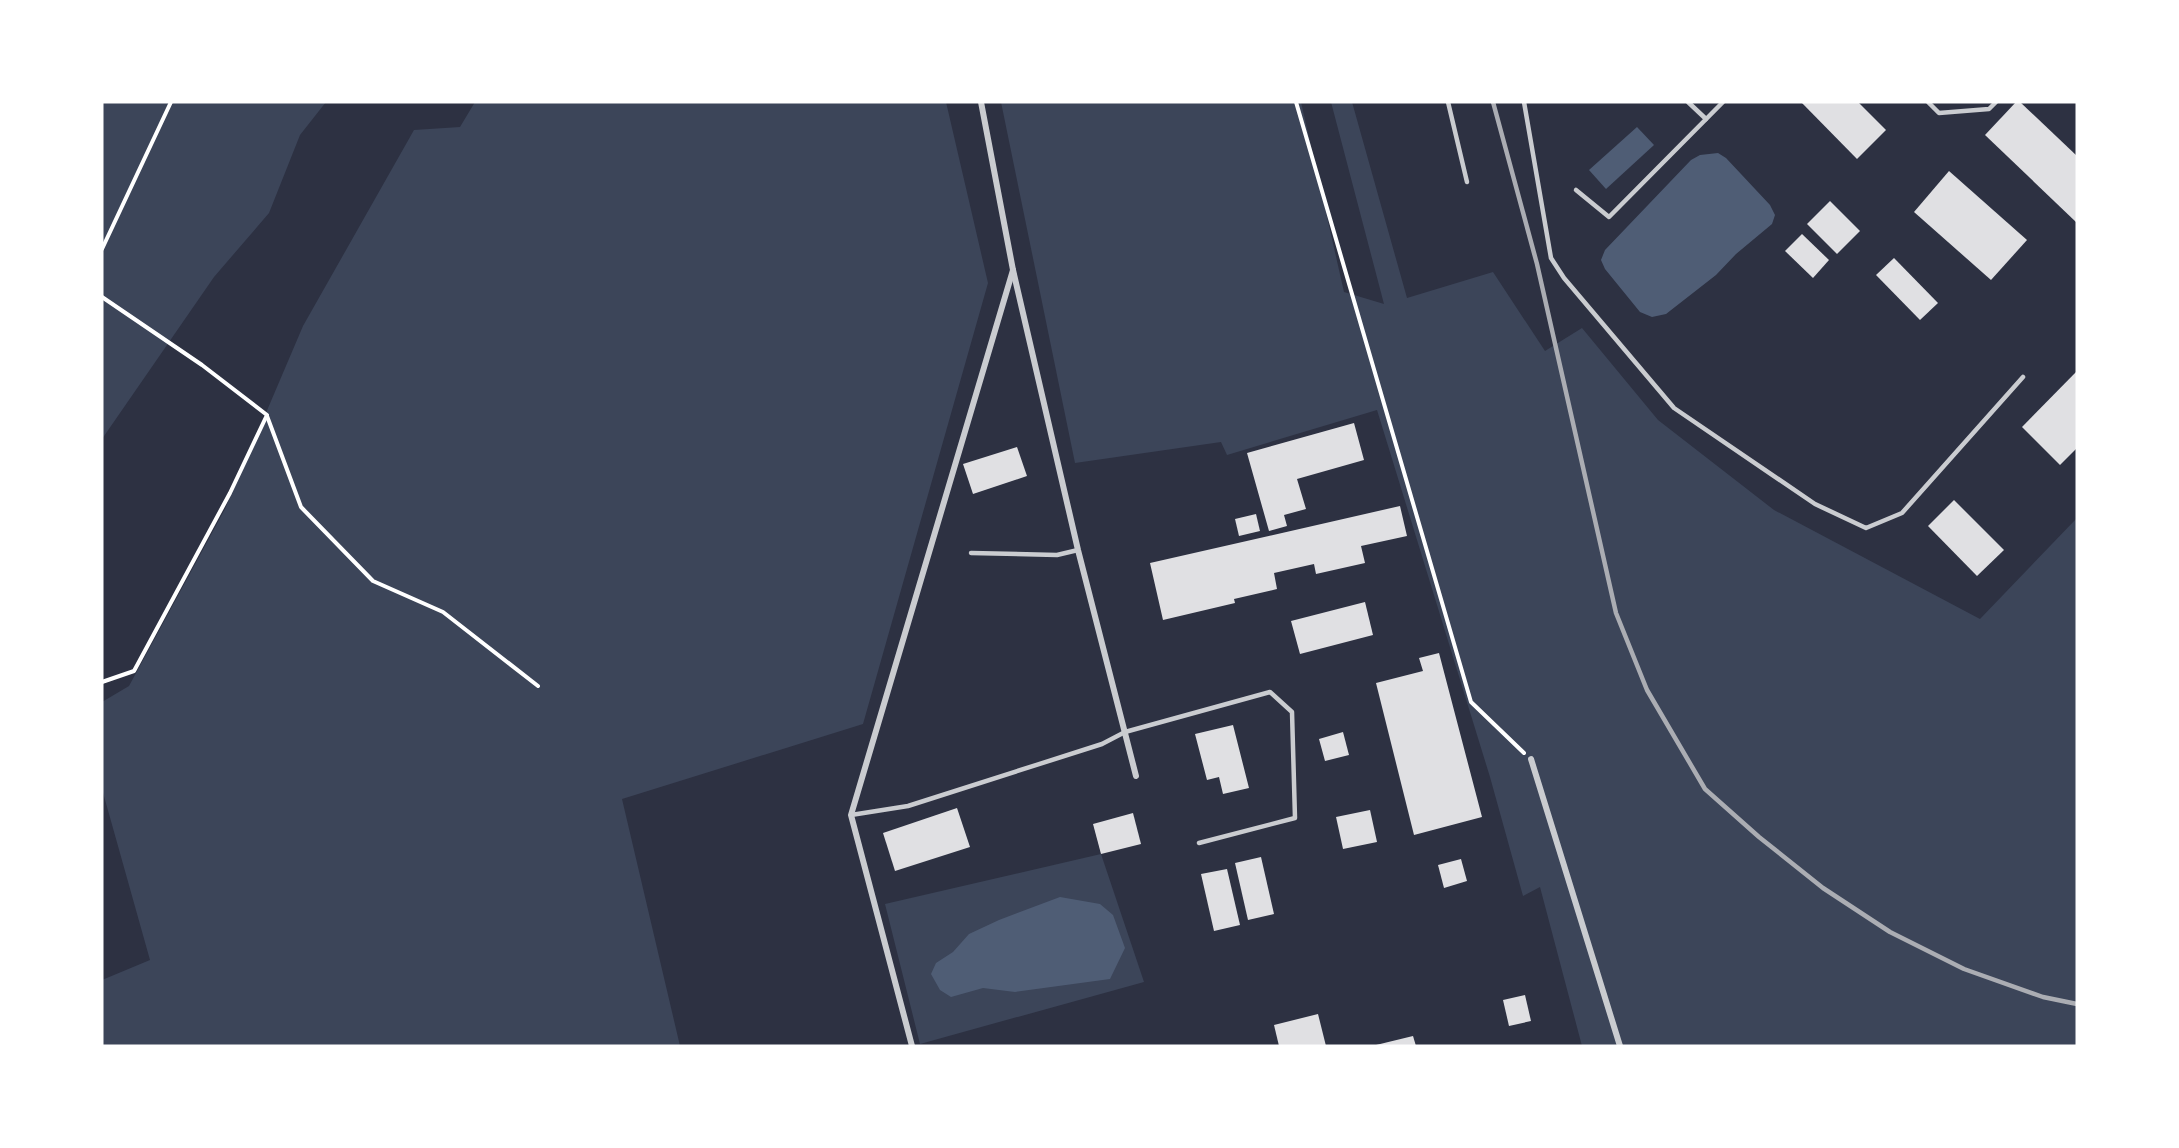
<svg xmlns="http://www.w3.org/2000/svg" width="2179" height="1148" font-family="'Roboto Condensed',sans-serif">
<rect width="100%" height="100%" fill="#2d3142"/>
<g fill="#3c4559">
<polygon points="102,102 326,102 300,135 269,213 214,277 102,439"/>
<polygon points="475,102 946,102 988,283 863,724 622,799 680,1046 102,1046 102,980 150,960 102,789 102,702 129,686 225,509 303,326 414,130 460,127"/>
<polygon points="1001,102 1301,102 1344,292 1384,304 1331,102 1352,102 1407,298 1493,272 1545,351 1582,328 1658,420 1774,510 1980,619 2077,518 2077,1046 1582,1046 1540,887 1523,896 1490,777 1377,410 1227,455 1221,442 1075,463"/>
<polygon points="1101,854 1144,982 920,1044 885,904"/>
</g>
<g fill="#4f5d75">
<polygon points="1637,127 1654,145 1606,189 1589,170"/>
<polygon points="1718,153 1726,158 1770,205 1775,215 1772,224 1736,254 1716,275 1666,314 1652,317 1640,312 1605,269 1601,260 1605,250 1691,160 1700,155"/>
<polygon points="1060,897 1100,904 1113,915 1125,948 1110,979 1015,992 983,988 951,997 940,990 931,974 936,963 953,952 969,934 999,920"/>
</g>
<g fill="#e0e0e3">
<polygon points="1801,102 1858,102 1886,130 1857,159"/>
<polygon points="2016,102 2020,102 2077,156 2077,223 1985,135"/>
<polygon points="1949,171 2027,240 1991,280 1914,212"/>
<polygon points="1830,201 1860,231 1837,254 1807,224"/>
<polygon points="1802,234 1829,260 1813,278 1785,251"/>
<polygon points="1894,258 1938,303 1920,320 1876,275"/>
<polygon points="2077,371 2077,448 2060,465 2022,427"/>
<polygon points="1354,423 1364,460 1297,479 1306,509 1284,515 1287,526 1269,531 1247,453"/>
<polygon points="1017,447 1027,476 973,494 963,464"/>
<polygon points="1954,500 2004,550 1977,576 1928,526"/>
<polygon points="1400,506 1407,536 1361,546 1365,563 1316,574 1314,564 1274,573 1277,589 1234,599 1235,603 1163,620 1150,563"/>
<polygon points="1256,514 1260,531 1239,536 1235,519"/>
<polygon points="1365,602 1373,635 1300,654 1291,621"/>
<polygon points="1439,653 1482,817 1414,835 1376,683 1423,671 1419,658"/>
<polygon points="1233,725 1249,788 1223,794 1219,777 1207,780 1195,734"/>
<polygon points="1343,732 1349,755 1325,761 1319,739"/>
<polygon points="957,808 970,847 895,871 883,833"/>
<polygon points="1370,810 1377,842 1343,849 1336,817"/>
<polygon points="1133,813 1141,844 1101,854 1093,824"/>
<polygon points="1261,857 1274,914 1248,920 1235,863"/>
<polygon points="1461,859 1467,881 1444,888 1438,865"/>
<polygon points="1227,869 1240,925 1214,931 1201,874"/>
<polygon points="1525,995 1531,1021 1509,1026 1503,1000"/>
<polygon points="1318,1014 1326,1046 1279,1046 1274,1025"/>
<polygon points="1413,1036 1416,1046 1376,1046 1376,1045"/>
</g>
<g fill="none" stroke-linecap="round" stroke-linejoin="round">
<g stroke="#fff" stroke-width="4">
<polyline points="1296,102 1471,702 1524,753"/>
<polyline points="102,249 171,102"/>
<polyline points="102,297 202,365 267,415 230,493 134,671 102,682"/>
<polyline points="267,416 301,507 373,581 443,612 538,686"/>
</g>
<g stroke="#caccd0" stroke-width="4.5">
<polyline points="1448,102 1467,182"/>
<polyline points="1524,102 1551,258 1564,278 1674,408 1815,504 1866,528 1902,513 2023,377"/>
<polyline points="1688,102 1706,119"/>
<polyline points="1928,102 1939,113 1989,109 1996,102"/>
<polyline points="1576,190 1609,217 1723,102"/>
<polyline points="971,553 1057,555 1078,550"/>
<polyline points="851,815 908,806 1102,744 1125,732 1270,692 1292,712 1295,818 1199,843"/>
</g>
<g stroke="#caccd0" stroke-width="6">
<polyline points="981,102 1013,270 1078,550 1136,776"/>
<polyline points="1531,759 1620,1046"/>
<polyline points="912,1046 851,815 1013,270"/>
</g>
<polyline stroke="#abadb3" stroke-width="4.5" points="1493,102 1537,264 1616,613 1647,690 1705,789 1759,837 1823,888 1890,932 1964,969 2043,997 2077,1004"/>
</g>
<rect width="2179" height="1148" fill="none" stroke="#ffffff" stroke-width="207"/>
</svg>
